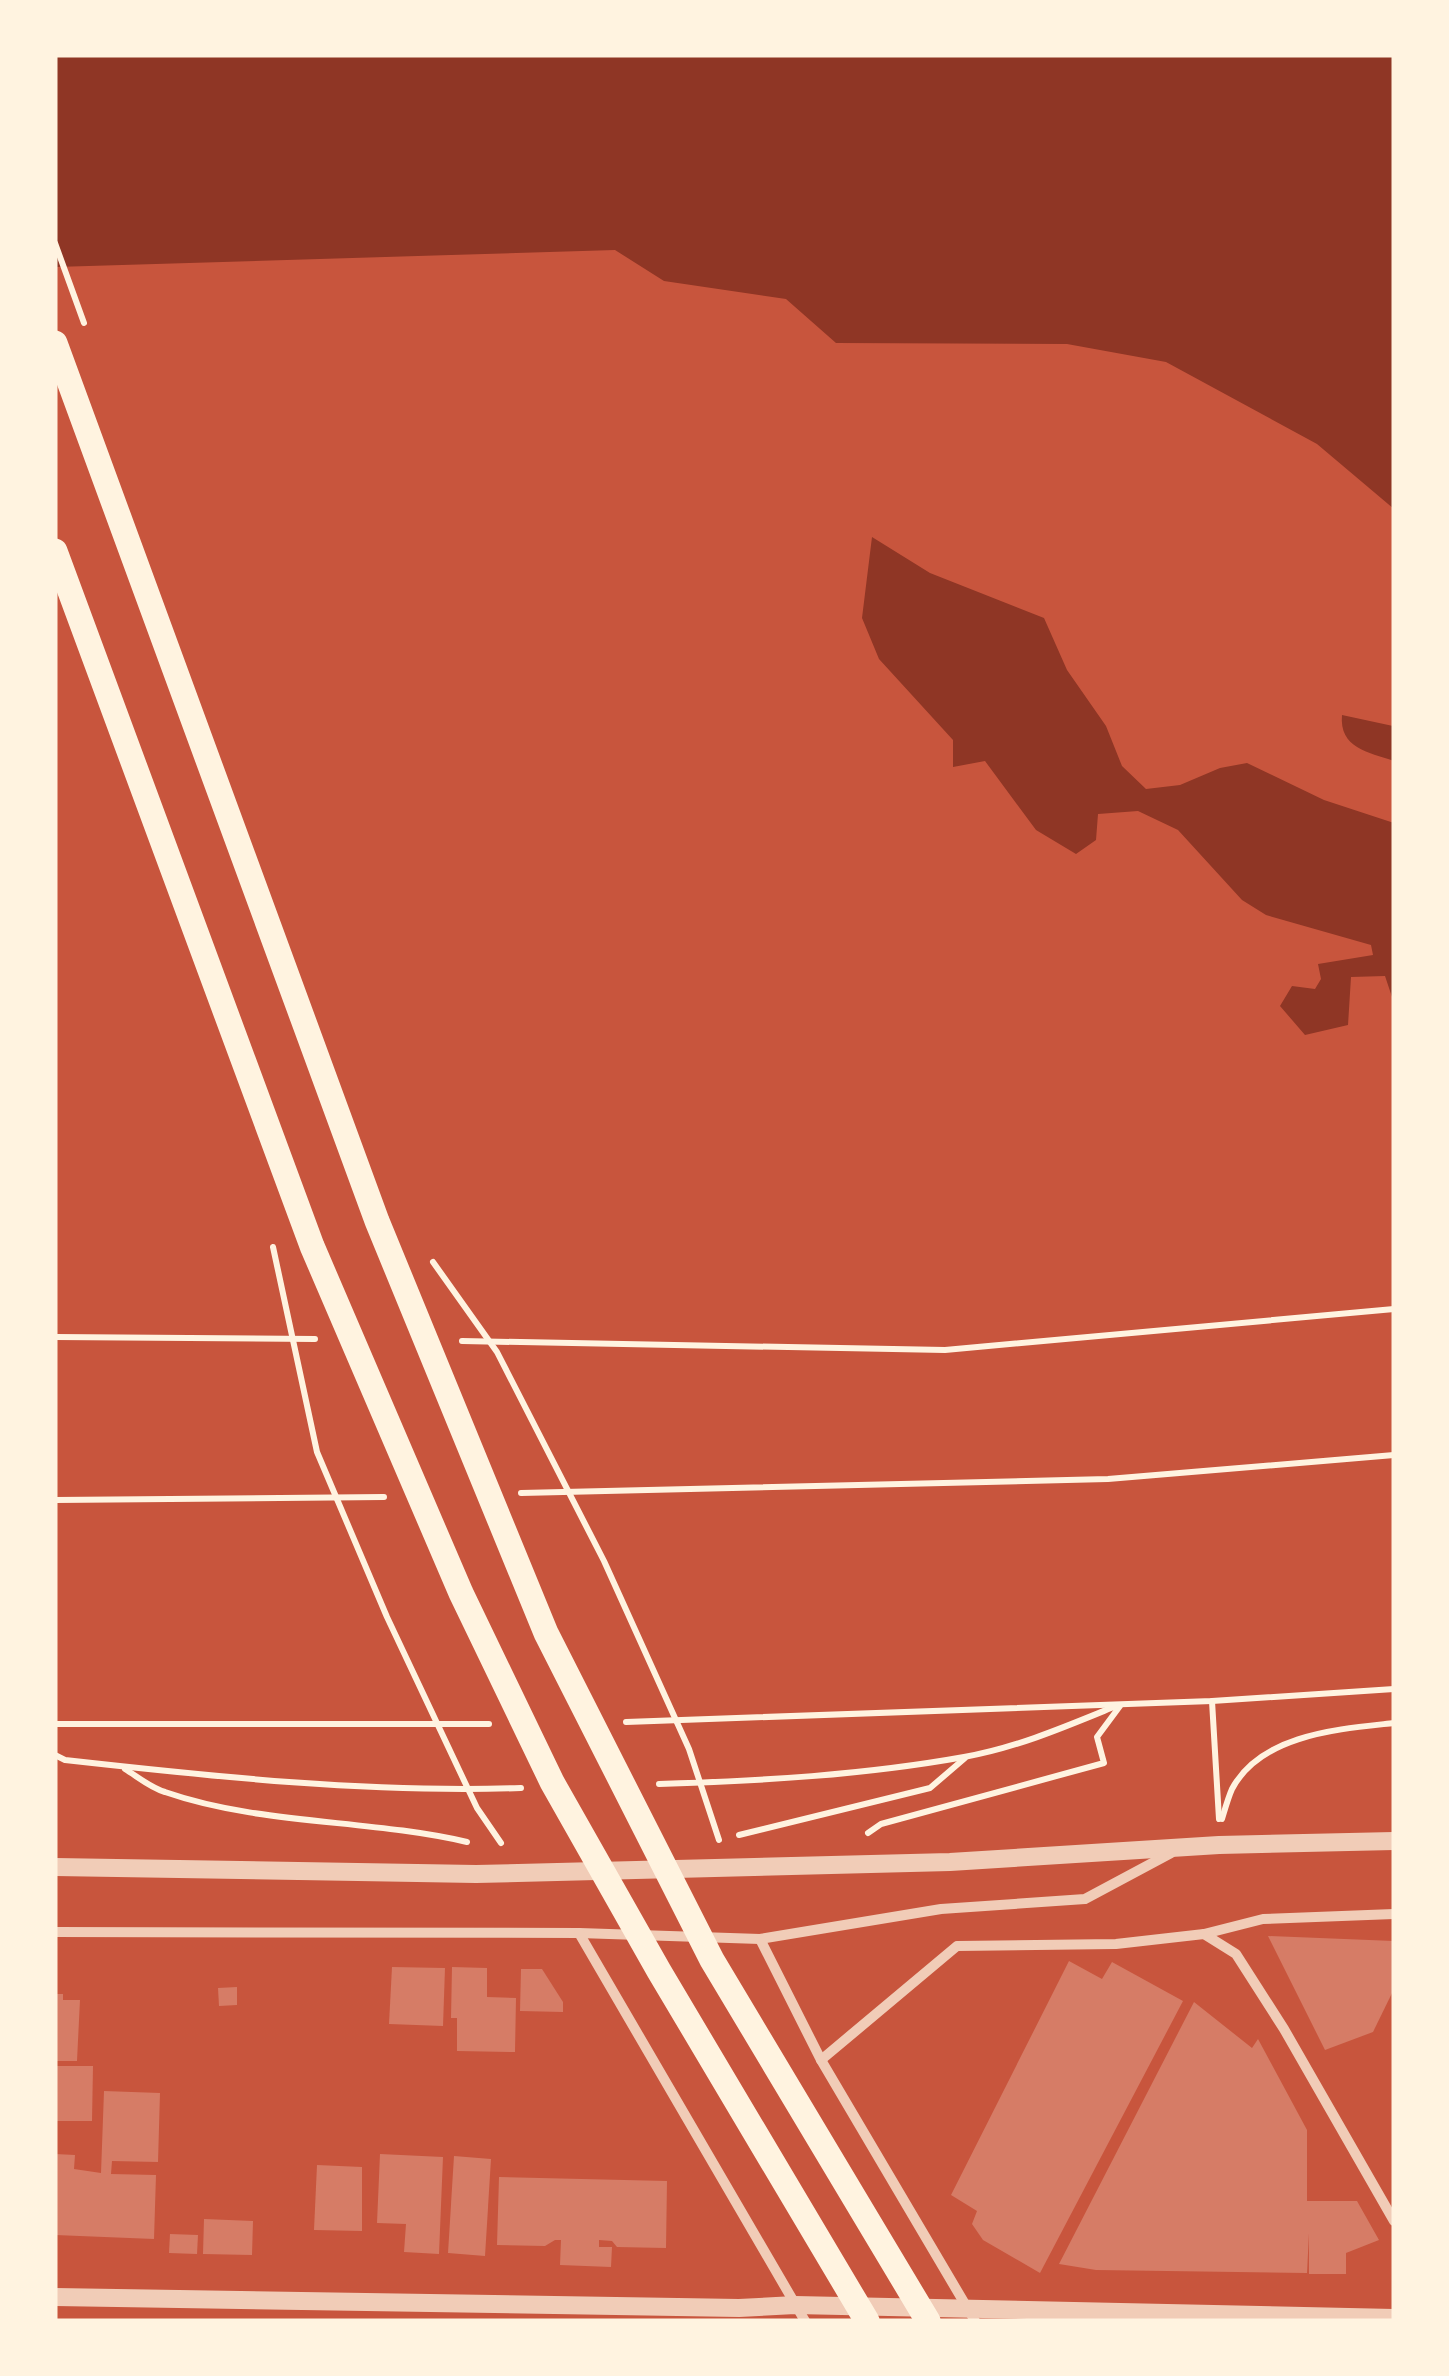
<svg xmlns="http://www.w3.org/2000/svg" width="1449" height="2376" font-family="'IBM Plex Serif',serif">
<rect width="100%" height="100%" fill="#c8553d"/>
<g fill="#8f3625">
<polygon points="55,55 1394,55 1394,509 1317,444 1166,362 1067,344 836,343 786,299 664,281 615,250 55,267"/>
<polygon points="872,537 930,573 1044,618 1067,670 1106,726 1122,766 1146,789 1180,785 1220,768 1247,763 1324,800 1394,823 1394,1003 1385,976 1351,977 1348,1025 1305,1035 1280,1006 1292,986 1315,989 1321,979 1318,964 1373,955 1371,945 1266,915 1242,900 1178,830 1138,811 1098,814 1096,840 1076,854 1036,830 985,761 953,767 953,740 879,659 862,618"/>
<path d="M1342,715L1393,726L1394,761C1368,752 1339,748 1342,715Z"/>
</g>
<g fill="#d67c66">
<polygon points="1268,1936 1394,1941 1394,1989 1373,2032 1325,2050"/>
<polygon points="1069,1961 1102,1979 1112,1962 1183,2001 1040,2273 983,2240 972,2224 977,2211 951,2195"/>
<polygon points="392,1967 445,1968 443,2026 389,2024"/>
<polygon points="452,1967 487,1968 487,1997 516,1998 515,2052 457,2051 457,2018 451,2018"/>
<polygon points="521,1969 542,1969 563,2002 563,2012 520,2011"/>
<polygon points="237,1987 237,2005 219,2006 218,1988"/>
<polygon points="55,1994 63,1994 63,2000 80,2000 77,2061 55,2061"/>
<polygon points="1194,2002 1252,2048 1258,2039 1307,2130 1307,2201 1357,2201 1379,2240 1346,2253 1346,2274 1309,2274 1309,2233 1307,2273 1096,2270 1059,2264"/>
<polygon points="55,2066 93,2066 92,2121 55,2121"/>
<polygon points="104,2091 160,2093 158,2162 112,2161 111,2174 156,2175 154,2239 55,2235 55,2154 75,2155 74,2169 101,2173"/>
<polygon points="380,2154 443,2157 439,2254 404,2252 406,2224 377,2223"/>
<polygon points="454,2156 491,2159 485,2256 448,2253"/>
<polygon points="317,2165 362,2167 362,2231 314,2230"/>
<polygon points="499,2177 667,2181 666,2248 617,2247 612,2241 599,2240 599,2247 612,2247 611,2267 560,2265 561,2240 555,2240 545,2246 497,2245"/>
<polygon points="204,2219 253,2221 252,2255 203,2254"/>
<polygon points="170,2234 198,2235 197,2254 169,2253"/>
</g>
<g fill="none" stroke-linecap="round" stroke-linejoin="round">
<g stroke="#fff3e0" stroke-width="6">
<polyline points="55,243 84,323"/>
<polyline points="273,1247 317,1452 387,1617 477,1808 501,1843"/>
<polyline points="433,1262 497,1352 604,1561 689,1749 719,1840"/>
<polyline points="55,1337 315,1339"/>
<polyline points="462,1341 945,1350 1394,1309"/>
<polyline points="521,1493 1108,1479 1394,1455"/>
<polyline points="55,1500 384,1497"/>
<polyline points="1212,1701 1219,1819"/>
<polyline points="626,1722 1212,1701 1394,1689"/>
<polyline points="55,1724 489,1724"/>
<path d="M55,1755L65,1760C217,1777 369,1793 521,1788"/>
<path d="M125,1769C138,1777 151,1788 165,1792C260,1825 368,1819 467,1842"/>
<path d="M659,1784C760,1781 864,1775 964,1757C1016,1748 1067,1726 1116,1706"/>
<path d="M1222,1819C1225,1809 1228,1798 1232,1789C1261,1734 1340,1729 1394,1723"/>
<polyline points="868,1833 881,1824 1104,1763 1097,1737 1120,1706"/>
<polyline points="739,1835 930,1788 965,1758"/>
</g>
<g stroke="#f1ccb7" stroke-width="10">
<polyline points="55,1932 579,1933 760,1939 941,1909 1085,1899 1171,1853"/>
<polyline points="579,1933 805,2321"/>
<polyline points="1204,1934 1236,1954 1284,2029 1394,2221"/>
<polyline points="760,1939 821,2060 975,2321"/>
<polyline points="821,2060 957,1946 1116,1944 1204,1934 1263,1919 1394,1914"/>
</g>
<g stroke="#f1ccb7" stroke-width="18">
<polyline points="55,1867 476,1874 950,1862 1219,1845 1394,1841"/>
<polyline points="55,2297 739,2308 795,2305 1394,2318"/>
</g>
<g stroke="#fff3e0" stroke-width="25">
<polyline points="55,343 377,1221 546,1633 712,1960 928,2321"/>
<polyline points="55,551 312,1246 461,1593 552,1782 659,1971 867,2321"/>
</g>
</g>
<rect width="1449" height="2376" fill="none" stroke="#fff3e0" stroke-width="115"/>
</svg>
